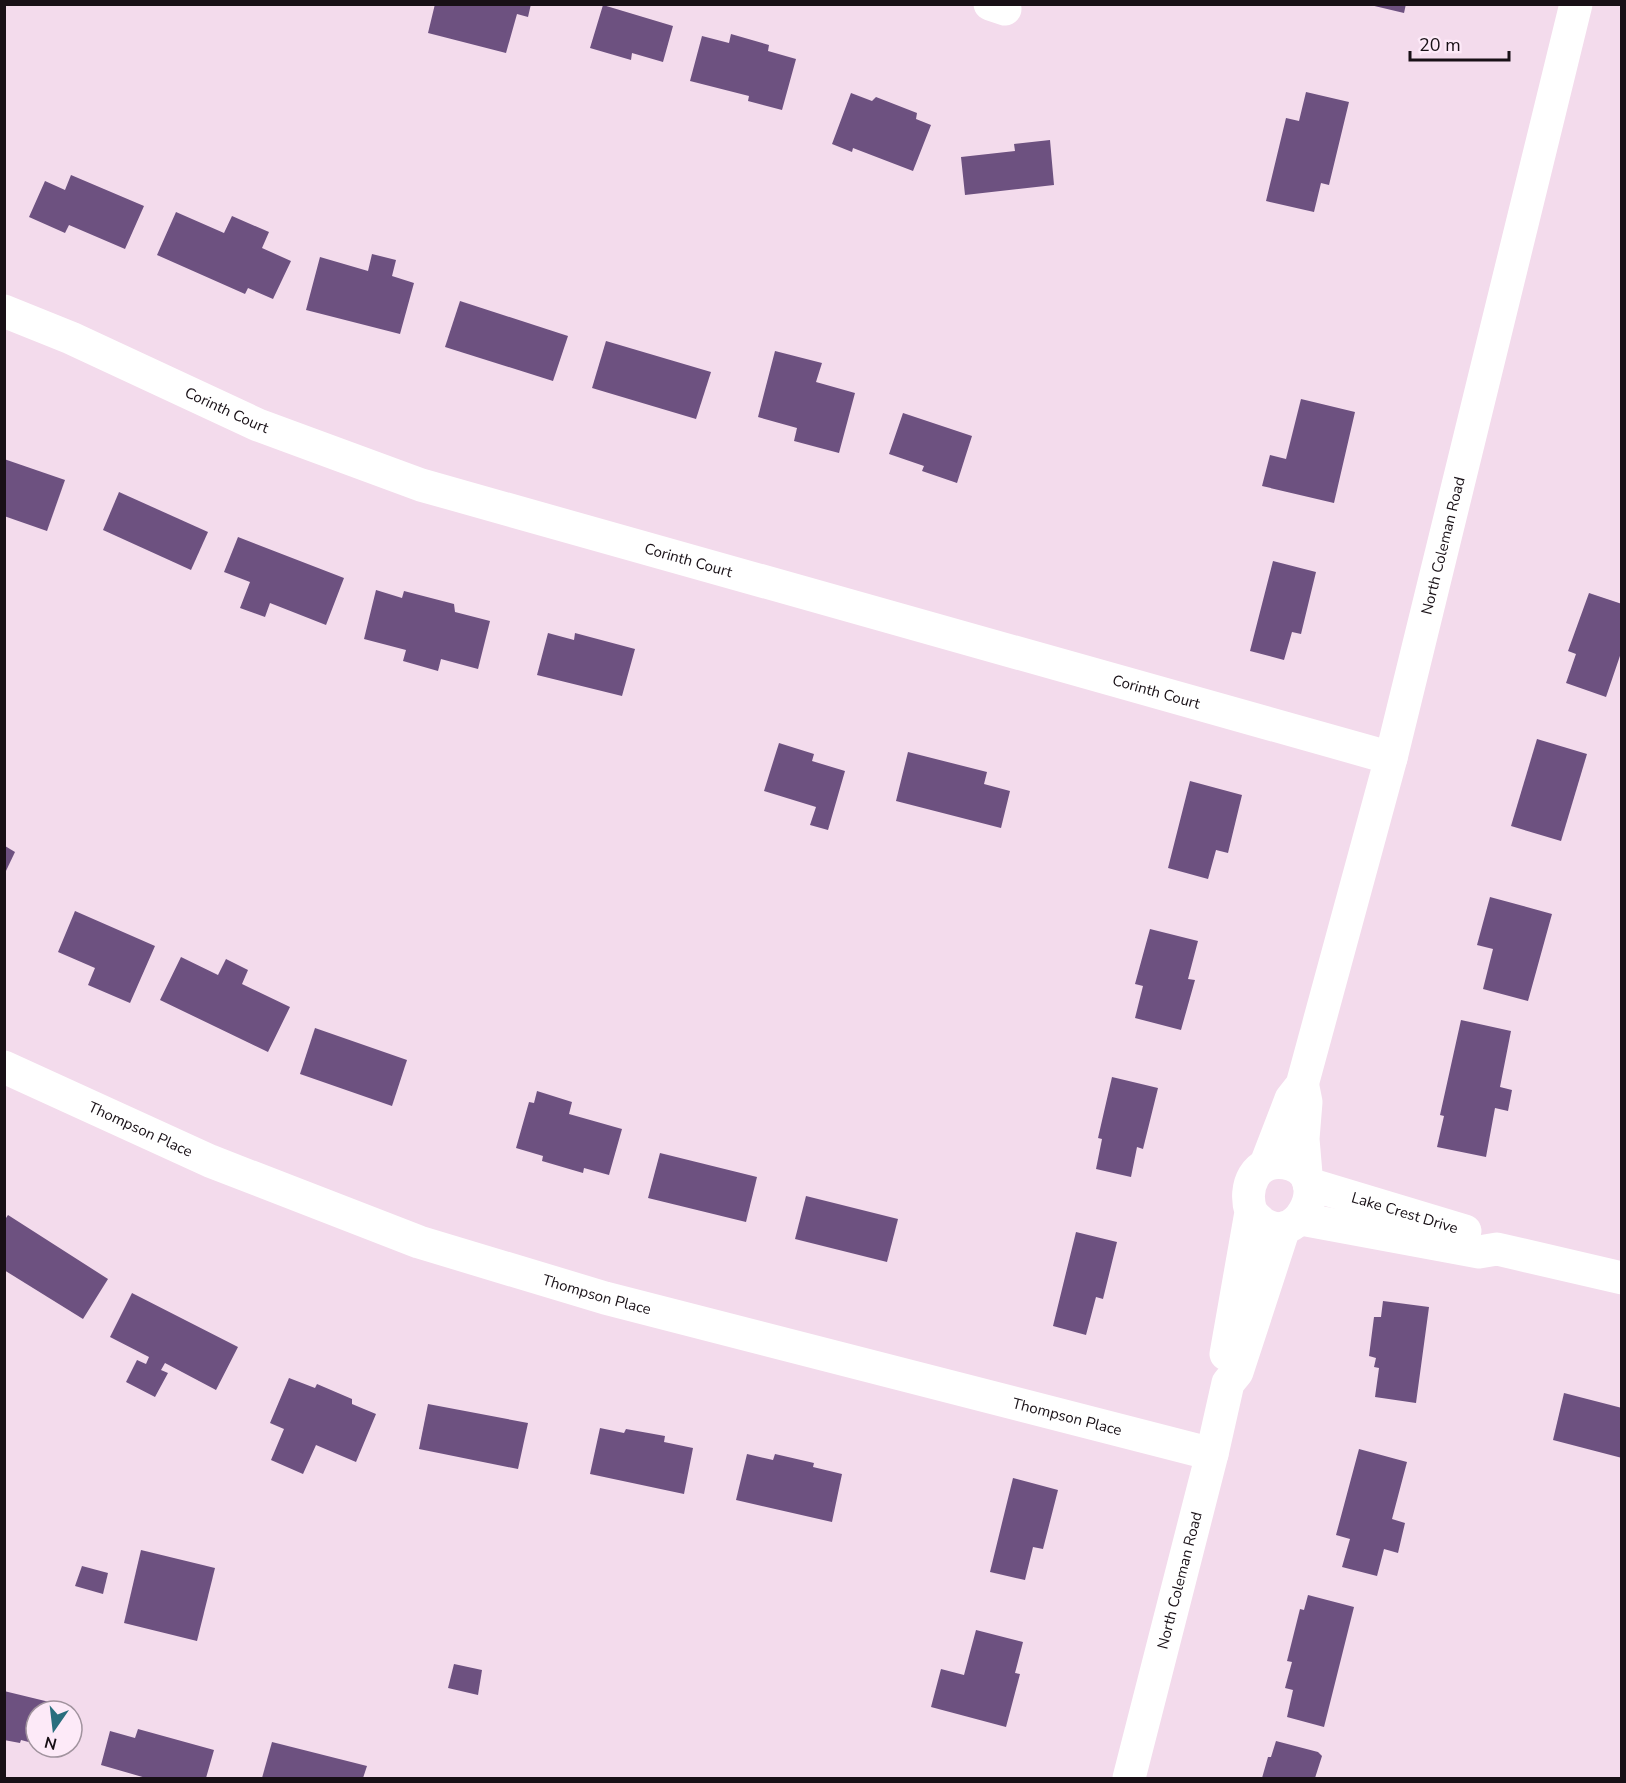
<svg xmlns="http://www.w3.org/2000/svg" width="1626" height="1783" font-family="'Nunito Sans',sans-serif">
<rect width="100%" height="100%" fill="#f3dbec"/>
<g fill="#6d5180">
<polygon points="435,4 531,4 528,17 517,14 506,53 428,33"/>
<polygon points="1366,4 1406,4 1404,13"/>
<polygon points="603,5 673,26 663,62 632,53 631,60 590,48"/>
<polygon points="731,34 769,45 768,51 796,59 782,110 748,101 749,96 690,81 702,36 729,43"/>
<polygon points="1306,92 1349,102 1329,185 1321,183 1314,212 1266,201 1286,118 1299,121"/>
<polygon points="851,93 872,101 876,97 917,113 916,119 931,125 913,171 853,148 852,152 832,144"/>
<polygon points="1050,140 1054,185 965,195 961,157 1015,151 1014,144"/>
<polygon points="71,175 144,206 125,249 69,225 65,233 29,217 45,181 65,190"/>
<polygon points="176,212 224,233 232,216 269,232 262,248 291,261 273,299 248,288 245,294 157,255"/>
<polygon points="372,254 396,260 392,276 414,283 400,334 306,310 320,257 368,271"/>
<polygon points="460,301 568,336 553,381 445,347"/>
<polygon points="606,341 711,372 696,419 592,388"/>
<polygon points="775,351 822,363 816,382 855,393 839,453 794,441 797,428 758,417"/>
<polygon points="1301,399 1355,412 1334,503 1262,486 1270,455 1286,459"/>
<polygon points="903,413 972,436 957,483 922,471 924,466 889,454"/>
<polygon points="4,459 65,480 47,531 4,516"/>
<polygon points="119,492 208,532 191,570 103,530"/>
<polygon points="238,537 344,578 326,625 270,603 265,617 240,608 250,582 224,572"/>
<polygon points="1273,561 1316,572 1301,634 1292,632 1284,660 1250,651"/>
<polygon points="376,590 402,598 404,591 454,604 455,612 490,621 478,669 441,659 438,671 403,661 406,650 364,639"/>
<polygon points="1589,593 1622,604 1622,650 1606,697 1566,683 1576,654 1568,651"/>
<polygon points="548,633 574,640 575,633 635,649 622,696 537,675"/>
<polygon points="1537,739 1587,754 1561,841 1511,826"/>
<polygon points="779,743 814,754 812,761 845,771 828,830 810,825 816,807 764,791"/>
<polygon points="908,752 987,772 984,784 1010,791 1001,828 896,801"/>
<polygon points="1190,781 1242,795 1228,853 1216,850 1208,879 1168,868"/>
<polygon points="5,846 15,852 5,873"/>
<polygon points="1490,897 1552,914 1528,1001 1483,989 1493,949 1477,945"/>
<polygon points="75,911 155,946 130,1003 88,985 95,968 58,952"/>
<polygon points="1150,929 1198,941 1188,979 1195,980 1181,1030 1135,1018 1143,986 1135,984"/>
<polygon points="181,957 218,975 226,959 248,970 242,984 290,1007 268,1052 160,1000"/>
<polygon points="1461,1020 1511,1031 1500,1087 1512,1090 1508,1111 1495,1108 1486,1157 1437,1147 1444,1116 1440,1115"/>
<polygon points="315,1028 407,1060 392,1106 300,1074"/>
<polygon points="1112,1077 1158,1088 1143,1149 1137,1147 1131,1177 1096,1169 1102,1139 1098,1138"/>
<polygon points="537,1091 572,1102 569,1114 622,1129 609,1175 584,1168 583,1173 542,1161 543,1156 516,1148 529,1102 534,1103"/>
<polygon points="660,1153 757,1177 746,1222 648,1198"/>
<polygon points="806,1196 898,1219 887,1262 795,1239"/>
<polygon points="8,1215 108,1279 83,1319 4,1270 4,1221"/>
<polygon points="1076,1232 1117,1242 1103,1299 1096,1297 1086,1335 1053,1326"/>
<polygon points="132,1293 238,1347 216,1390 165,1363 161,1370 168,1373 155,1397 126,1382 137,1360 146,1364 149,1357 110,1337"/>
<polygon points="1383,1301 1429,1307 1416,1403 1375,1397 1379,1368 1374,1367 1376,1358 1369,1356 1374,1317 1381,1317"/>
<polygon points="289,1378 315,1388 317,1384 352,1399 352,1404 376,1414 356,1462 316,1445 303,1474 271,1460 284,1429 270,1423"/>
<polygon points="1564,1393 1622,1408 1622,1458 1553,1440"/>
<polygon points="428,1404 528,1423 518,1469 419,1449"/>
<polygon points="600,1428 624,1433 626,1429 665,1436 664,1442 693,1448 684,1494 590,1474"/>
<polygon points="1359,1449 1407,1462 1392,1519 1405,1523 1398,1553 1384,1549 1377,1576 1342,1567 1350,1539 1336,1535"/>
<polygon points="747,1454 773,1460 775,1454 814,1463 813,1467 842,1474 832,1522 736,1500"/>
<polygon points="1013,1478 1058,1490 1043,1549 1033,1547 1025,1580 990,1572"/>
<polygon points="141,1550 215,1568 197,1641 124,1623"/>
<polygon points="82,1566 108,1573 103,1594 75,1586"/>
<polygon points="1308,1595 1354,1607 1324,1727 1287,1717 1293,1690 1285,1688 1292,1662 1287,1661 1300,1609 1304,1610"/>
<polygon points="976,1630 1023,1642 1015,1673 1020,1674 1006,1727 931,1707 941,1669 964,1675"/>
<polygon points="454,1664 482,1670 478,1695 448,1688"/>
<polygon points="4,1691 70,1707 69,1711 36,1711 36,1744 21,1740 20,1743 4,1740"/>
<polygon points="138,1729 214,1750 206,1778 146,1778 101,1765 110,1731 135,1738"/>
<polygon points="1276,1741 1318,1752 1322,1756 1315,1778 1262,1778 1268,1757 1271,1757"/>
<polygon points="272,1742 367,1766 363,1778 262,1778"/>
</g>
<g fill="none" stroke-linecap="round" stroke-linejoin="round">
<g stroke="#fff" stroke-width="33">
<polyline points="990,4 1005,9"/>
<path id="s1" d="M4,311L71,338L258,425L421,485L1391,758"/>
<path id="s2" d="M4,1067L210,1161L419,1242L605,1298L1212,1454"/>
<polyline points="1303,1087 1306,1102 1303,1139 1306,1174"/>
<path id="s3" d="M1266,1164L1291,1099L1302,1085L1391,758L1576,4"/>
<path id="s4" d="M1309,1184L1465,1231"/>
<polyline points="1301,1219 1479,1252 1497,1249 1622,1278"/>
<path d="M1226,1354L1251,1212C1243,1187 1255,1158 1285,1163C1340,1172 1293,1266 1251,1212"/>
<path id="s5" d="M1129,1778L1212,1454L1228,1383L1237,1372L1284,1228"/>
</g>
</g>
<g text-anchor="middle" stroke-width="6" stroke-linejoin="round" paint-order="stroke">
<g font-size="15" fill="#181016" stroke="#fdeaf8">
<text dy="5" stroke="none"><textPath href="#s1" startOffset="244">Corinth Court</textPath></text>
<text dy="5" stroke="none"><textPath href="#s3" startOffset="645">North Coleman Road</textPath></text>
<text dy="5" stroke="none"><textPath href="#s1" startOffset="730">Corinth Court</textPath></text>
<text dy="5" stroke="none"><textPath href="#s1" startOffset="1216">Corinth Court</textPath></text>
<text dy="5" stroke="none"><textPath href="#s2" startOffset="150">Thompson Place</textPath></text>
<text dy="5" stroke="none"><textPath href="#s4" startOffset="100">Lake Crest Drive</textPath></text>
<text dy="5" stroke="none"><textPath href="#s2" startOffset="636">Thompson Place</textPath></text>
<text dy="5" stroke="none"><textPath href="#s2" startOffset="1122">Thompson Place</textPath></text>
<text dy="5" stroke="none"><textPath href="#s5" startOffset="204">North Coleman Road</textPath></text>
</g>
</g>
<rect width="1626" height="1783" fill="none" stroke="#181016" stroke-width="12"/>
<g transform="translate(54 1729) rotate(194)"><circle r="28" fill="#fdeaf8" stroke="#a1939e" stroke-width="1.5"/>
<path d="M0-4.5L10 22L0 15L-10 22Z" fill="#296e7e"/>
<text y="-9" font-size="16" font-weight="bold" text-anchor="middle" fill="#181016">N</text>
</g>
<path d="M1410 51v9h99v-9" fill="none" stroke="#181016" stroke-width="3"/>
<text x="1419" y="51" font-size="18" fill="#181016" stroke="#fdeaf8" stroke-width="4.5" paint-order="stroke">20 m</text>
</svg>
